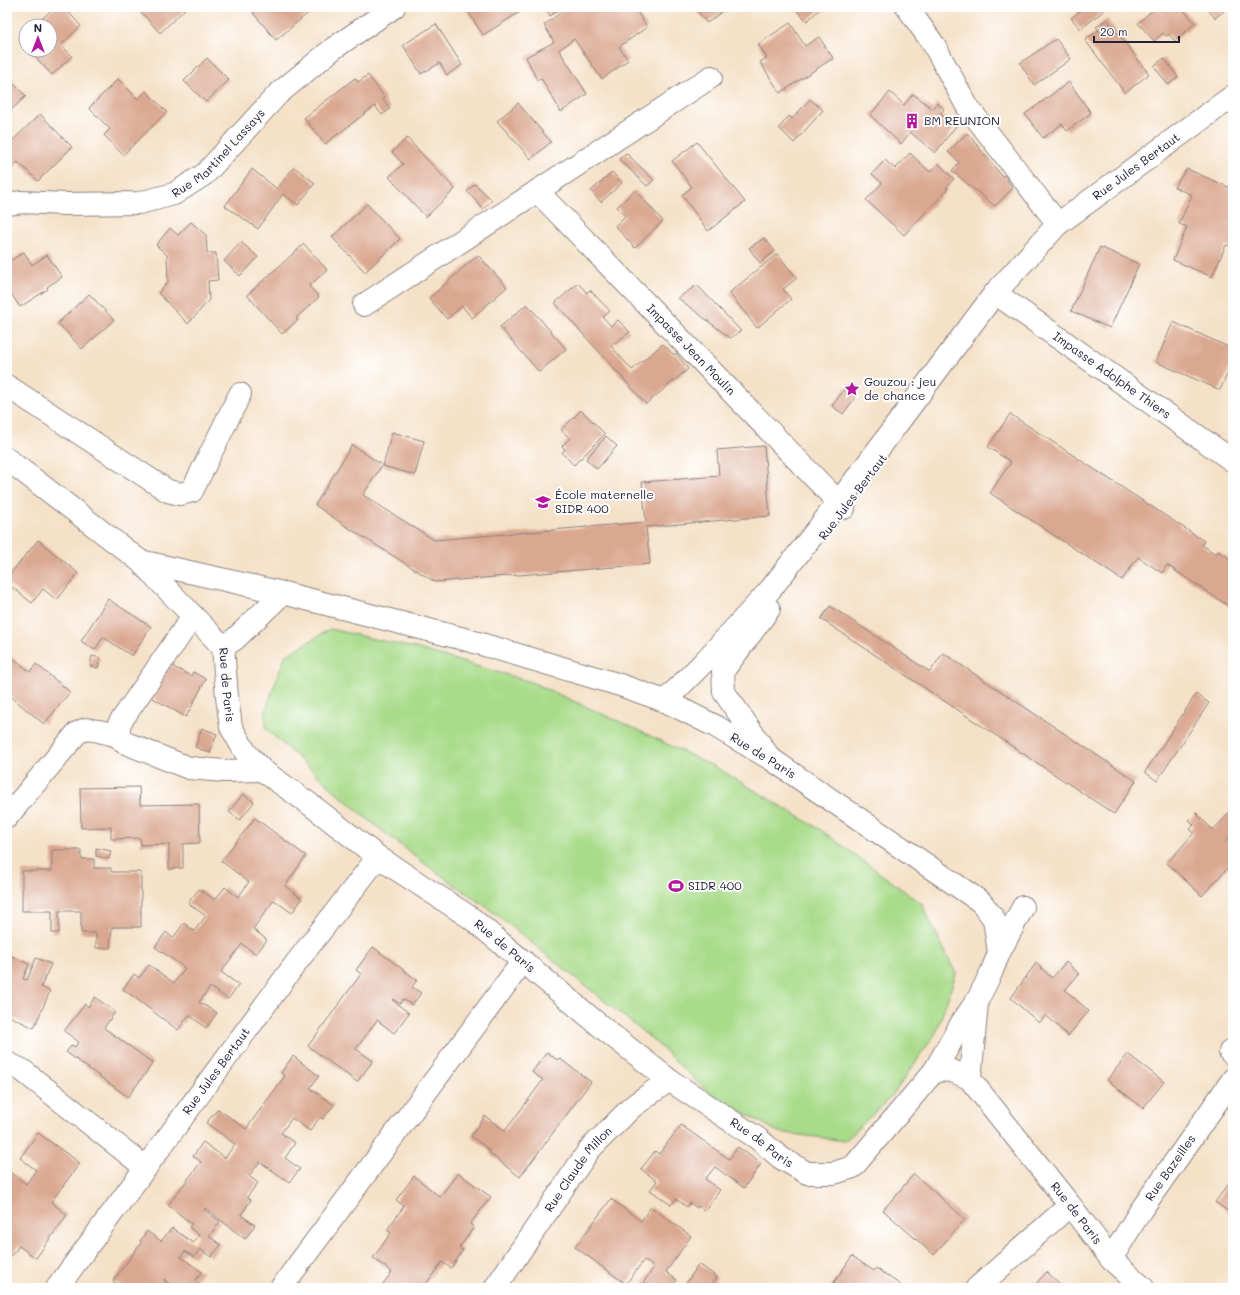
<svg xmlns="http://www.w3.org/2000/svg" width="1240" height="1295" font-family="Mali,sans-serif">
<rect width="100%" height="100%" fill="#fff"/>
<filter id="ink" filterUnits="userSpaceOnUse"><feTurbulence type="fractalNoise" baseFrequency=".025" numOctaves="2"/><feDisplacementMap in="SourceGraphic" scale="8" xChannelSelector="R" yChannelSelector="G"/><feConvolveMatrix kernelMatrix="1 2 1 2 8 2 1 2 1" color-interpolation-filters="sRGB"/></filter>
<filter id="wash" filterUnits="userSpaceOnUse"><feTurbulence type="fractalNoise" baseFrequency=".012" numOctaves="4" result="noise"/><feDisplacementMap in="SourceGraphic" scale="16" xChannelSelector="R" yChannelSelector="G"/><feGaussianBlur stdDeviation="0.9" result="paint"/><feColorMatrix in="noise" values="0 0 0 0 0 0 0 0 0 0 0 0 0 0 0 0 0 1.4 0 .05"/><feComposite in="paint" operator="in"/></filter>
<g filter="url(#wash)">
<rect width="100%" height="100%" fill="#f5e1c7"/>
<polygon fill="#a9db8a" stroke="#667e62" points="330,629 415,648 531,682 636,729 719,769 821,830 922,904 956,974 936,1033 892,1096 845,1141 778,1132 708,1092 652,1039 488,908 429,867 361,814 266,729 265,712 285,656"/>
<g id="blocks">
<g fill="#daa790">
<polygon points="55,7 64,7 81,26 61,45 72,56 52,75 29,50 50,50 50,26 34,26"/>
<polygon points="136,7 184,7 185,9 160,33"/>
<polygon points="260,7 311,7 313,9 276,40 253,13"/>
<polygon points="465,7 528,7 483,35"/>
<polygon points="545,7 564,7 550,16"/>
<polygon points="569,7 634,7 647,27 619,47 628,60 602,79 574,39 559,50 587,94 561,112 541,78 537,80 526,57 554,42 544,25"/>
<polygon points="694,7 728,7 707,23"/>
<polygon points="793,7 822,7 807,21"/>
<polygon points="1085,7 1108,7 1081,29 1071,18"/>
<polygon points="1156,7 1181,7 1195,23 1175,41 1169,34 1166,36 1163,33 1154,41 1138,23"/>
<polygon points="1206,7 1229,7 1215,18"/>
<polygon points="1107,19 1149,74 1125,93 1085,40 1099,30 1096,27"/>
<polygon points="790,23 805,46 819,37 833,58 780,93 760,62 767,58 758,44"/>
<polygon points="436,24 462,65 447,75 440,63 421,74 403,45"/>
<polygon points="26,34 26,46 20,39"/>
<polygon points="1056,39 1071,59 1034,85 1020,63"/>
<polygon points="207,58 229,80 206,102 184,81"/>
<polygon points="1164,58 1178,77 1168,85 1154,66"/>
<polygon points="368,75 385,98 383,99 390,109 382,115 375,106 325,144 304,118 355,78 358,82"/>
<polygon points="7,77 26,96 7,114"/>
<polygon points="118,79 138,99 146,91 167,112 123,155 104,135 110,129 89,108"/>
<polygon points="1069,82 1091,113 1067,131 1062,124 1043,138 1025,114"/>
<polygon points="890,92 904,105 913,94 933,109 937,103 944,109 940,114 956,126 935,153 910,132 901,144 870,115"/>
<polygon points="810,99 823,110 794,143 779,128 789,116 792,119"/>
<polygon points="518,103 551,142 531,159 497,121"/>
<polygon points="40,114 72,147 38,181 18,162 9,171 7,169 7,146"/>
<polygon points="967,133 1002,176 1004,175 1013,188 995,206 952,171 959,162 948,152"/>
<polygon points="407,138 455,189 426,217 389,177 403,164 392,152"/>
<polygon points="697,142 745,202 708,231 682,195 692,187 672,161"/>
<polygon points="626,153 654,180 647,186 619,159"/>
<polygon points="910,153 930,172 938,163 954,179 946,188 948,189 904,235 866,200 882,183 872,174 885,160 895,169"/>
<polygon points="294,167 315,183 298,205 283,194 258,229 225,206 252,169 277,189"/>
<polygon points="1187,169 1233,189 1233,247 1226,245 1212,277 1173,260 1187,227 1179,224 1192,195 1174,187"/>
<polygon points="612,172 622,183 601,202 591,191"/>
<polygon points="475,184 492,200 483,209 467,191"/>
<polygon points="635,190 663,221 635,248 615,226 625,216 617,207"/>
<polygon points="367,204 400,239 365,272 332,237"/>
<polygon points="191,222 206,235 207,253 216,253 218,280 208,281 209,300 188,324 158,293 168,282 167,255 156,245 170,228 178,235"/>
<polygon points="764,238 775,251 760,263 749,248"/>
<polygon points="241,242 258,257 240,276 224,261"/>
<polygon points="304,244 327,270 309,286 319,297 296,318 298,320 282,334 247,295"/>
<polygon points="1100,247 1139,264 1110,328 1071,311"/>
<polygon points="24,252 32,265 47,255 62,277 47,287 48,289 20,307 7,288 7,263"/>
<polygon points="777,254 797,278 783,289 791,299 757,328 729,293"/>
<polygon points="478,255 507,287 472,318 462,306 447,319 429,298"/>
<polygon points="578,283 587,293 590,290 610,311 603,317 611,326 618,320 630,332 611,346 632,370 663,344 674,355 676,353 688,369 646,404 555,303"/>
<polygon points="697,285 741,331 730,338 678,298"/>
<polygon points="89,294 114,320 82,349 58,323"/>
<polygon points="527,304 566,349 539,372 500,327"/>
<polygon points="1173,322 1233,349 1233,361 1220,390 1156,362"/>
<polygon points="846,387 857,395 843,414 832,406"/>
<polygon points="581,410 605,434 574,465 562,453 565,449 562,446 570,438 561,430"/>
<polygon points="1010,414 1204,541 1202,545 1216,554 1218,551 1233,561 1233,609 1167,565 1162,573 1138,557 1122,580 990,493 1011,462 988,447"/>
<polygon points="392,432 424,441 415,475 383,466"/>
<polygon points="606,436 617,446 597,469 586,459"/>
<polygon points="352,445 382,465 363,495 434,540 646,522 642,482 719,476 717,450 764,446 770,516 646,527 650,564 435,582 344,525 315,505"/>
<polygon points="38,540 78,573 57,600 43,589 32,603 7,583 7,578"/>
<polygon points="108,599 151,627 132,656 103,637 95,650 81,641"/>
<polygon points="830,606 930,672 943,653 1136,781 1114,814 821,619"/>
<polygon points="7,653 30,672 36,664 70,692 44,724 10,696 7,700"/>
<polygon points="92,656 100,658 98,668 90,666"/>
<polygon points="170,665 191,676 193,672 206,679 186,717 149,696"/>
<polygon points="1196,694 1209,703 1157,781 1145,772"/>
<polygon points="202,728 217,734 210,753 195,747"/>
<polygon points="139,787 140,805 199,804 200,843 183,844 183,868 169,869 169,844 141,845 140,838 111,839 111,827 81,828 80,788"/>
<polygon points="243,794 254,802 240,820 229,812"/>
<polygon points="1233,809 1233,833 1226,841 1233,848 1233,862 1202,896 1167,863 1194,833 1190,829 1194,825 1189,820 1196,813 1213,830"/>
<polygon points="255,818 306,856 285,886 302,899 292,913 274,900 253,929 267,940 256,954 242,944 221,972 239,985 228,999 210,987 199,1002 217,1013 206,1028 189,1015 178,1030 123,989 134,974 139,978 149,965 174,983 185,968 155,947 166,932 173,938 184,923 194,931 206,916 188,903 199,889 215,900 225,887 238,897 249,882 221,861"/>
<polygon points="96,848 111,851 109,859 96,856"/>
<polygon points="52,850 81,850 81,859 94,859 94,868 111,868 111,872 141,872 141,927 112,927 110,948 96,948 96,933 81,933 81,911 59,911 59,933 52,933 52,911 22,911 22,871 52,871"/>
<polygon points="373,947 417,980 412,987 421,993 412,1005 403,999 400,1004 393,999 392,1000 409,1013 394,1033 377,1020 356,1049 373,1061 357,1082 308,1046 361,974 356,970"/>
<polygon points="7,954 29,964 23,979 27,980 36,958 51,964 41,987 50,991 34,1028 7,1015"/>
<polygon points="1066,962 1079,974 1065,990 1089,1011 1068,1036 1046,1015 1039,1023 1011,998 1036,963 1052,978"/>
<polygon points="95,997 115,1012 104,1028 153,1063 128,1097 66,1052 72,1045 75,1047 79,1042 64,1031 85,1004 88,1007"/>
<polygon points="547,1052 557,1060 559,1058 591,1082 520,1177 489,1153 490,1151 471,1136 485,1116 505,1131 543,1080 532,1072"/>
<polygon points="1128,1054 1164,1082 1143,1108 1107,1080"/>
<polygon points="293,1056 319,1076 310,1088 334,1105 323,1119 320,1117 310,1131 292,1118 281,1133 295,1143 285,1158 300,1169 289,1182 260,1162 249,1176 258,1183 247,1197 251,1200 241,1215 255,1225 245,1239 205,1208 204,1210 220,1222 209,1236 221,1245 211,1257 200,1249 194,1257 185,1251 181,1257 202,1272 195,1281 205,1288 176,1288 164,1279 164,1281 174,1288 124,1288 113,1281 141,1243 140,1241 147,1231 161,1241 172,1228 193,1243 199,1235 189,1227 192,1224 168,1205 201,1162 193,1156 203,1142 225,1158 235,1144 206,1123 218,1109 246,1129 285,1076 281,1073"/>
<polygon points="681,1125 729,1159 738,1147 761,1164 744,1188 715,1167 705,1179 720,1190 705,1211 698,1206 697,1208 690,1203 687,1207 676,1199 671,1205 650,1190 657,1181 641,1169 655,1151 659,1154"/>
<polygon points="38,1133 80,1163 51,1202 67,1215 36,1258 19,1246 7,1261 7,1170 26,1184 36,1170 20,1158"/>
<polygon points="458,1173 491,1197 470,1224 474,1227 459,1248 463,1250 451,1268 442,1262 423,1288 385,1288 382,1285 392,1272 373,1258 391,1233 387,1230 404,1206 396,1200 414,1176 440,1197"/>
<polygon points="914,1174 965,1219 934,1255 883,1210"/>
<polygon points="1233,1178 1233,1215 1215,1202"/>
<polygon points="611,1199 641,1221 651,1207 691,1236 666,1272 677,1280 671,1288 650,1288 643,1283 654,1267 644,1260 626,1284 575,1247"/>
<polygon points="852,1256 874,1271 876,1268 905,1288 830,1288"/>
<polygon points="699,1264 717,1277 710,1288 689,1288 685,1285"/>
<polygon points="1047,1272 1064,1288 1032,1288"/>
</g>
</g>
</g>
<g filter="url(#ink)">
<use href="#blocks" fill-opacity="0" stroke="#8c8281" stroke-width="1"/>
<g fill="none" stroke-linecap="round" stroke-linejoin="round">
<g stroke="#8c8281" stroke-width="24">
<g id="minor">
<polyline points="907,7 934,45 967,106 1058,224"/>
<path id="s1" d="M537,191L844,508"/>
<path id="s2" d="M7,204L22,202L65,204L139,203L174,194L205,174L278,94L334,48L394,7"/>
<path id="s3" d="M995,293L1233,461"/>
<polyline points="364,305 711,77"/>
<polyline points="7,386 168,491 180,494 192,491 240,394"/>
<path id="s4" d="M7,459L140,561L223,647L227,697L231,727L246,753L262,770L311,805L378,857L471,918L604,1029L669,1080L757,1138L781,1158L807,1173H834L853,1167L935,1070L961,1024L978,999L991,973L999,953L994,919L981,902L771,759L715,726L665,701L620,685L464,639L283,593L140,561"/>
<polyline points="193,616 119,724 119,736 123,742 189,768 224,771 262,770"/>
<polyline points="223,647 235,639 283,593"/>
<path id="s5" d="M665,701L703,663L770,590L838,503L995,293L1058,224L1233,96"/>
<polyline points="767,754 724,692 723,671 769,609"/>
<polyline points="7,817 77,733 86,729 99,731 119,736"/>
<polyline points="999,953 1023,907"/>
<polyline points="1230,1052 1233,1054"/>
<polyline points="7,1063 22,1070 146,1168"/>
<path id="s6" d="M935,1070L952,1071L969,1078L1070,1205L1111,1259L1143,1288"/>
<polyline points="969,1078 971,1069 977,1003"/>
<path id="s7" d="M1111,1259L1141,1210L1233,1079"/>
<path id="s8" d="M57,1288L296,963L378,857"/>
<polyline points="281,1288 523,961"/>
<path id="s9" d="M495,1288L589,1150L632,1107L669,1080"/>
<polyline points="977,1288 1070,1205"/>
</g>
</g>
<use href="#minor" stroke="#fff" stroke-width="22"/>
</g>
</g>
<defs>
<g id="building-bare" transform="scale(1.2)"><path d="M-4-6H4V6H1V3H-1V6H-4ZM-2.5-4.3h1.7v1.8h-1.7ZM.8-4.3h1.7v1.8H.8ZM-2.5-1h1.7V.8h-1.7ZM.8-1h1.7V.8H.8Z" fill="#b5179e" stroke="#fff" stroke-width="2.5" paint-order="stroke"/></g>
<g id="sight-bare" transform="scale(1.2)"><path d="M0-6L1.8-2.2L6-1.7L2.9 1.2L3.7 5.4L0 3.3L-3.7 5.4L-2.9 1.2L-6-1.7L-1.8-2.2Z" fill="#b5179e" stroke="#fff" stroke-width="2.5" paint-order="stroke"/></g>
<g id="school-bare" transform="scale(1.2)"><path d="M0-5L7-2L0 1L-7-2ZM-4 1L0 2.5L4 1V4Q0 6-4 4Z" fill="#b5179e" stroke="#fff" stroke-width="2.5" paint-order="stroke"/></g>
<g id="stadium-bare" transform="scale(1.2)"><path d="M0-5a6.5 5 0 1 0 0 10a6.5 5 0 1 0 0-10ZM-3.5-1.8h7v3.6h-7Z" fill="#b5179e" stroke="#fff" stroke-width="2.5" paint-order="stroke"/></g>
</defs>
<g fill-rule="evenodd">
<use href="#building-bare" x="912" y="121"/>
<use href="#sight-bare" x="852" y="389"/>
<use href="#school-bare" x="543" y="502"/>
<use href="#stadium-bare" x="676" y="886"/>
</g>
<g text-anchor="middle" stroke-width="4" stroke-linejoin="round" paint-order="stroke">
<g font-size="12" fill="#22223b" stroke="#fff" text-anchor="start">
<text x="924" y="125">BM REUNION</text>
<text x="864" y="386">Gouzou : jeu<tspan x="864" dy="14">de chance</tspan></text>
<text x="555" y="499">École maternelle<tspan x="555" dy="14">SIDR 400</tspan></text>
<text x="688" y="890">SIDR 400</text>
</g>
<g font-size="12" fill="#22223b" stroke="#fff">
<text dy="4" stroke="none"><textPath href="#s2" startOffset="229">Rue Martinel Lassays</textPath></text>
<text dy="4" stroke="none"><textPath href="#s5" startOffset="716">Rue Jules Bertaut</textPath></text>
<text dy="4" stroke="none"><textPath href="#s1" startOffset="221">Impasse Jean Moulin</textPath></text>
<text dy="4" stroke="none"><textPath href="#s3" startOffset="143">Impasse Adolphe Thiers</textPath></text>
<text transform="translate(853 497) rotate(-53)" y="4">Rue Jules Bertaut</text>
<text dy="4" stroke="none"><textPath href="#s4" startOffset="325">Rue de Paris</textPath></text>
<text transform="translate(763 756) rotate(32)" y="4">Rue de Paris</text>
<text dy="4" stroke="none"><textPath href="#s4" startOffset="721">Rue de Paris</textPath></text>
<text dy="4" stroke="none"><textPath href="#s8" startOffset="269">Rue Jules Bertaut</textPath></text>
<text dy="4" stroke="none"><textPath href="#s4" startOffset="1045">Rue de Paris</textPath></text>
<text dy="4" stroke="none"><textPath href="#s7" startOffset="109">Rue Bazeilles</textPath></text>
<text dy="4" stroke="none"><textPath href="#s9" startOffset="145">Rue Claude Millon</textPath></text>
<text dy="4" stroke="none"><textPath href="#s6" startOffset="208">Rue de Paris</textPath></text>
</g>
</g>
<rect width="1240" height="1295" fill="none" stroke="#fff" stroke-width="24"/>
<g transform="translate(38 38)"><circle r="19" fill="#ffffff" stroke="#a7a7b1"/>
<path d="M0-3L7 15L0 10L-7 15Z" fill="#b5179e"/>
<text y="-6" font-size="11" font-weight="bold" text-anchor="middle" fill="#22223b">N</text>
</g>
<path d="M1094 36v6h85v-6" fill="none" stroke="#22223b" stroke-width="2"/>
<text x="1100" y="36" font-size="12" fill="#22223b" stroke="#ffffff" stroke-width="3" paint-order="stroke">20 m</text>
</svg>
